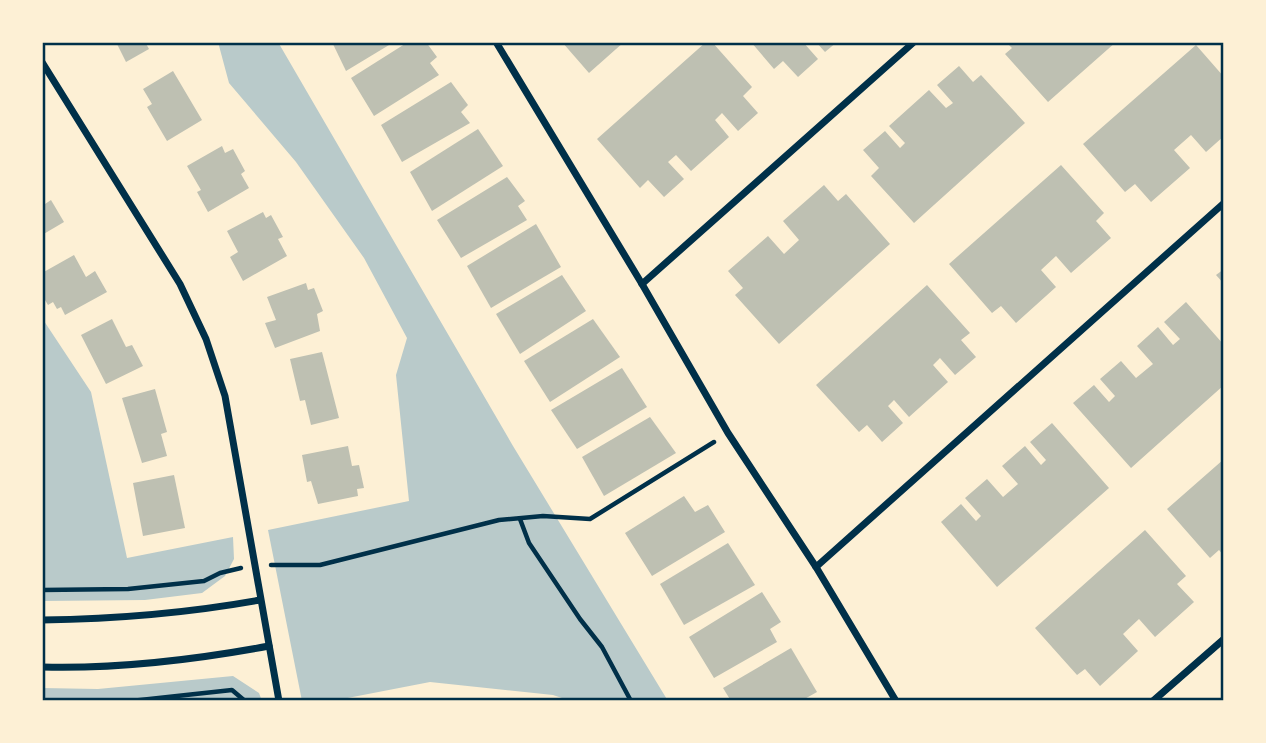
<svg xmlns="http://www.w3.org/2000/svg" width="1266" height="743" font-family="Roboto,sans-serif">
<rect width="100%" height="100%" fill="#fdf0d5"/>
<g fill="#b9caca">
<polygon points="218,42 278,42 513,446 668,701 571,701 553,695 430,682 332,701 302,701 268,530 409,501 396,375 407,338 364,258 296,162 229,83"/>
<polygon points="42,318 91,392 127,558 233,537 234,559 225,576 202,593 145,600 42,601"/>
<polygon points="233,676 259,693 262,701 42,701 42,688 98,689"/>
</g>
<g fill="#bec0b2">
<polygon points="116,42 145,42 149,49 126,62"/>
<polygon points="332,42 394,42 346,71"/>
<polygon points="408,42 426,42 437,57 430,63 439,75 374,116 351,78"/>
<polygon points="562,42 624,42 589,73"/>
<polygon points="706,42 712,42 752,87 743,96 758,113 738,131 722,113 715,120 729,137 691,171 676,155 668,162 684,179 664,197 648,180 640,188 597,139"/>
<polygon points="751,42 803,42 818,59 798,77 783,61 774,69"/>
<polygon points="816,42 837,42 825,52"/>
<polygon points="1006,42 1116,42 1048,102 1005,54 1012,48"/>
<polygon points="1196,45 1224,77 1224,136 1206,152 1191,135 1174,150 1190,168 1151,202 1135,184 1125,192 1083,144"/>
<polygon points="959,66 973,82 981,75 1025,123 914,223 871,176 879,168 863,150 885,131 900,148 905,143 889,126 929,90 946,108 953,103 937,85"/>
<polygon points="173,71 202,120 167,141 147,107 152,104 143,89"/>
<polygon points="451,82 468,105 461,112 470,123 402,162 381,125"/>
<polygon points="478,129 503,166 432,211 410,172"/>
<polygon points="222,146 225,153 233,149 245,171 241,174 249,188 208,212 197,192 201,190 187,166"/>
<polygon points="1061,165 1104,213 1096,221 1111,238 1071,273 1056,256 1041,270 1056,287 1016,323 1001,306 992,313 949,264"/>
<polygon points="507,177 525,201 518,206 527,220 461,258 437,220"/>
<polygon points="824,185 838,201 846,194 890,244 779,344 735,295 743,288 728,271 768,236 784,254 799,240 783,221"/>
<polygon points="51,200 64,222 42,235 42,206"/>
<polygon points="263,212 266,218 271,215 283,237 278,239 287,256 243,281 230,257 238,252 227,231"/>
<polygon points="536,224 561,267 491,308 467,266"/>
<polygon points="74,255 86,277 95,271 107,292 65,315 61,307 57,309 53,302 48,305 42,295 42,273"/>
<polygon points="1224,269 1224,284 1216,275"/>
<polygon points="562,275 586,311 520,354 496,314"/>
<polygon points="306,283 308,290 314,288 323,311 317,314 320,331 275,348 265,323 276,320 267,297"/>
<polygon points="927,285 970,333 961,340 976,357 955,375 940,358 933,365 948,382 909,417 894,400 888,406 903,423 882,442 867,425 859,432 816,385"/>
<polygon points="1186,302 1224,345 1224,385 1131,468 1073,403 1094,385 1109,402 1115,396 1100,379 1121,361 1136,378 1153,364 1137,346 1158,327 1173,345 1180,339 1164,322"/>
<polygon points="112,319 126,347 132,345 143,366 106,384 81,335"/>
<polygon points="593,319 620,357 550,402 524,361"/>
<polygon points="322,352 339,418 311,425 305,400 300,401 290,359"/>
<polygon points="622,368 647,407 577,449 551,410"/>
<polygon points="155,389 167,432 161,434 167,456 142,463 122,398"/>
<polygon points="650,417 676,453 604,496 582,457"/>
<polygon points="1052,423 1109,488 997,587 941,522 961,504 976,521 981,516 965,498 987,479 1003,497 1018,484 1002,466 1025,446 1041,465 1046,460 1030,442"/>
<polygon points="348,446 352,466 359,465 364,488 357,489 358,496 318,504 311,481 307,482 302,455"/>
<polygon points="1224,459 1224,556 1219,550 1210,558 1167,509"/>
<polygon points="174,475 185,528 143,536 133,483"/>
<polygon points="684,496 695,512 708,505 725,532 652,576 625,533"/>
<polygon points="1145,530 1186,576 1177,584 1194,602 1155,637 1139,619 1123,634 1138,651 1100,686 1085,669 1077,675 1035,628"/>
<polygon points="728,543 755,585 684,625 660,584"/>
<polygon points="762,592 781,622 770,629 777,642 714,678 689,637"/>
<polygon points="791,648 817,692 801,701 731,701 723,688"/>
</g>
<g fill="none" stroke-linecap="round" stroke-linejoin="round">
<g stroke="#003049" stroke-width="4.5">
<polyline points="520,519 529,543 580,619 602,647 631,701"/>
<polyline points="271,565 320,565 499,520 543,516 590,519 714,442"/>
<polyline points="42,590 128,589 204,581 220,573 241,568"/>
<polyline points="131,701 232,690 245,701"/>
</g>
<g stroke="#003049" stroke-width="7">
<polyline points="496,42 642,284 728,433 816,567 896,701"/>
<polyline points="42,62 180,284 206,339 225,396 279,701"/>
<polyline points="642,284 914,42"/>
<polyline points="816,567 1224,203"/>
<path d="M42,620C115,619 188,613 260,600"/>
<path d="M42,667C119,669 194,660 269,646"/>
<polyline points="1153,701 1224,639"/>
</g>
</g>
<rect width="1266" height="743" fill="none" stroke="#fdf0d5" stroke-width="88"/>
<rect x="44" y="44" width="1178" height="655" fill="none" stroke="#003049" stroke-width="2.5"/>
</svg>
